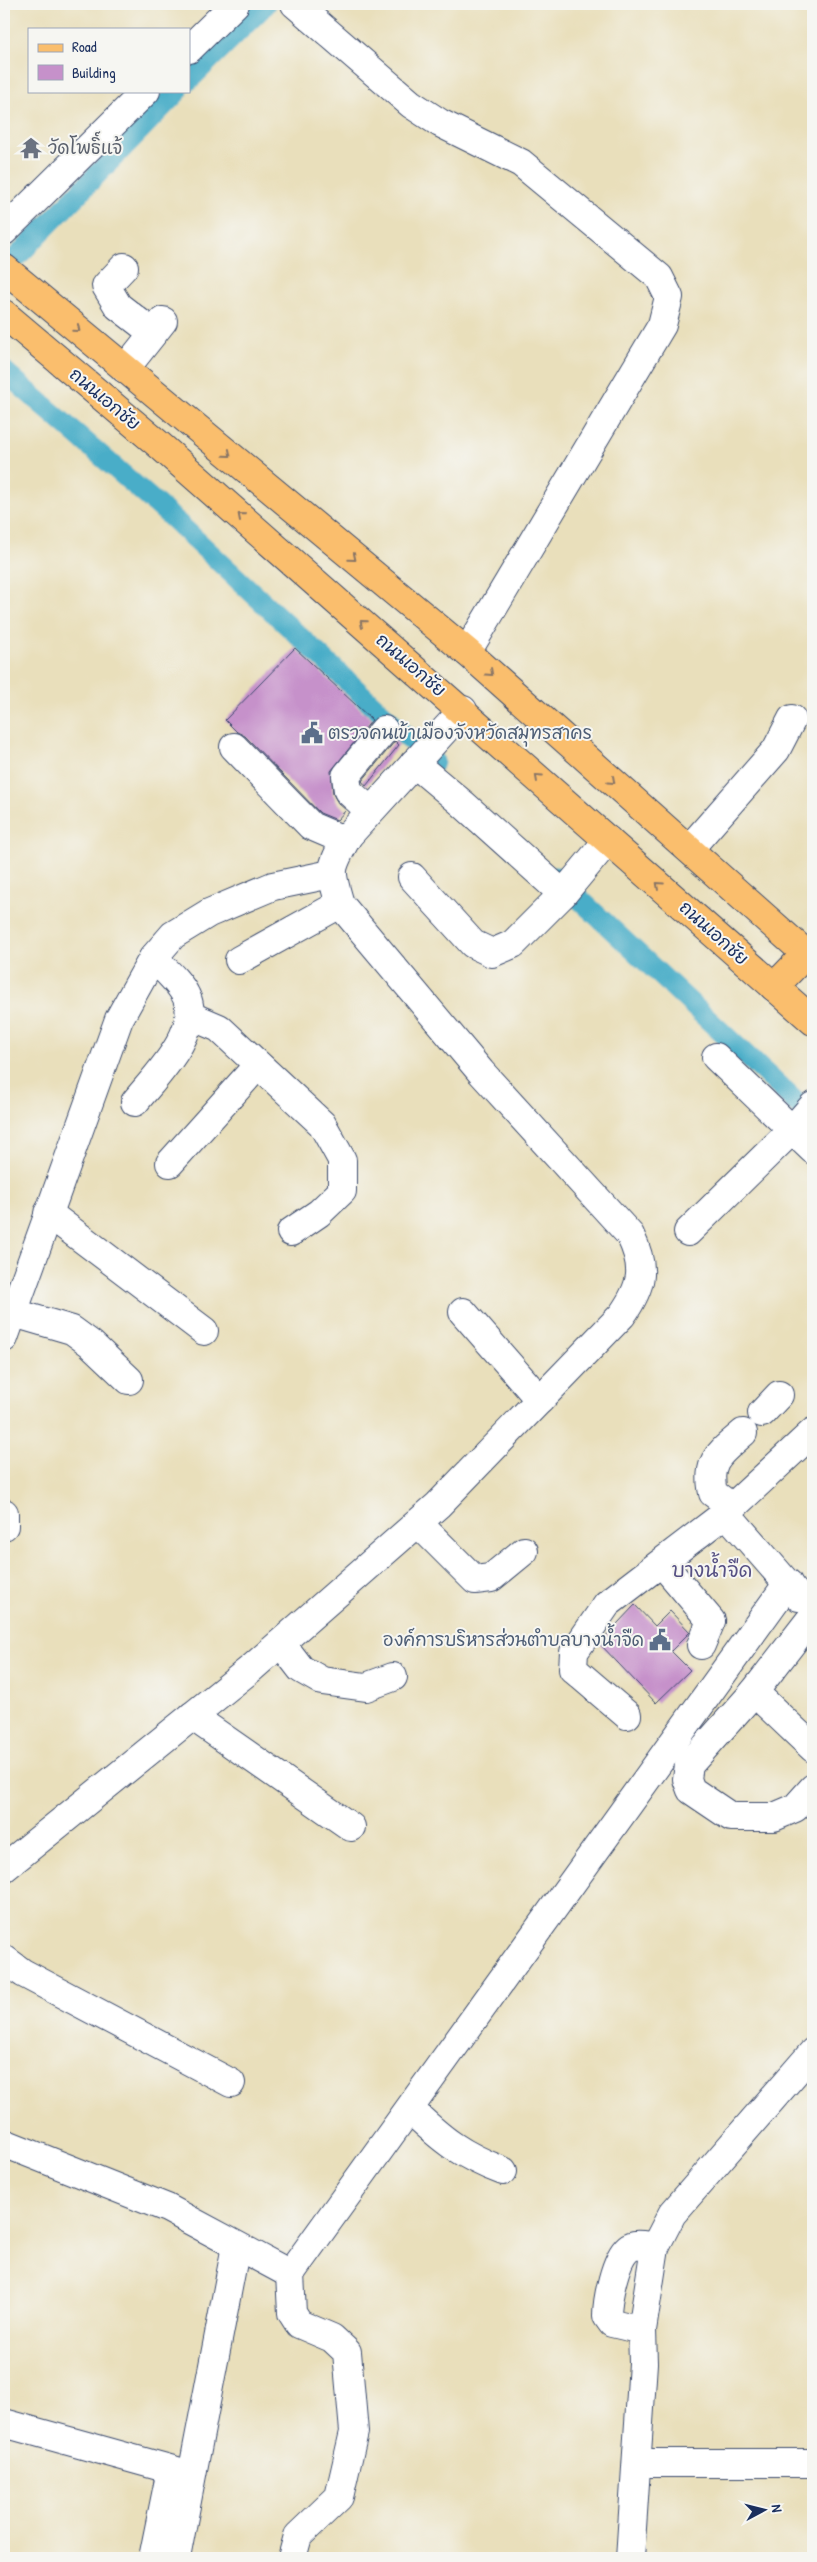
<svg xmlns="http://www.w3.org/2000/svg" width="817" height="2562" font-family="'Patrick Hand','Playpen Sans Thai',sans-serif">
<rect width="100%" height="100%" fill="#f6f6f2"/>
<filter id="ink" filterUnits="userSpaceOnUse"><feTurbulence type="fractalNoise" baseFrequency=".02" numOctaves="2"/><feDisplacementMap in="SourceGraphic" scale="10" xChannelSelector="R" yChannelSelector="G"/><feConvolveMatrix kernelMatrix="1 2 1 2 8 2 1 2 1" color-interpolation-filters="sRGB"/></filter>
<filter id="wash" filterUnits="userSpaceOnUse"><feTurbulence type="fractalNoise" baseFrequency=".0096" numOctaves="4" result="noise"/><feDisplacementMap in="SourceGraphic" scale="20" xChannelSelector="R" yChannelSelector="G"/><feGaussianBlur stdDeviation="1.12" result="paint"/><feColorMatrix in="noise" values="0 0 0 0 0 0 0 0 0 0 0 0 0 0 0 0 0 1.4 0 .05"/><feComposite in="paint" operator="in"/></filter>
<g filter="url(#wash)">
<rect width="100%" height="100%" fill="#e9dfbb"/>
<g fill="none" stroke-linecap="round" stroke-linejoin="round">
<g stroke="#48adc8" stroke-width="21">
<polyline points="189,80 266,4"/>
<polyline points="4,270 178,91"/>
<polyline points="4,371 169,515 434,762"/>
<polyline points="556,877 813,1118"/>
</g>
</g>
<g id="blocks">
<g fill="#c691ca">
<polygon points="295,648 372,720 331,771 333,794 338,803 346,810 337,820 320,813 245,736 237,732 225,720"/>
<polygon points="395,741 399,745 366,786 362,781"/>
<polygon points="635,1605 655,1626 670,1611 690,1632 671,1651 690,1670 656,1703 599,1643"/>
</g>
</g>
</g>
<g filter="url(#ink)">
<use href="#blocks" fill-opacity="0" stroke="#3a496c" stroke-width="1"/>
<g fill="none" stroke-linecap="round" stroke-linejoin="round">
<g stroke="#3a496c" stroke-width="30">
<g id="minor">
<polyline points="295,4 411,104 440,123 521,163 659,277 669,297 662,325 467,652"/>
<polyline points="189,49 235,4"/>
<polyline points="4,231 146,91"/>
<polyline points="124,267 106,286 118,306 153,333"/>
<polyline points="125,369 163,321"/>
<polyline points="234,747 311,826 339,838 348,836"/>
<polyline points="414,763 463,804 563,894"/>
<polyline points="369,810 348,791 346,776 384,730"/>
<polyline points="689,849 776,750 792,719"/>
<polyline points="412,877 473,944 492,953 513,944 563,894 608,840"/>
<polyline points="239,960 340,904"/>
<polyline points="191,1016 219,1028 322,1124 342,1160 342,1191 319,1213 291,1232"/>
<polyline points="716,1057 813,1150"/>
<path d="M135,1102C155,1077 203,1030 186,996C179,981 164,969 153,958"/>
<polyline points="170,1163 258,1065"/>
<polyline points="48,1213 204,1331"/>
<polyline points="688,1232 792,1130 813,1106"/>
<polyline points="463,1312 540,1400"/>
<polyline points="14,1313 72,1330 91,1344 129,1380"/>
<polyline points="4,1338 119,1019 153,958 173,935 209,913 273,886 331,874"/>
<polyline points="762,1413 779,1395"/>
<path d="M732,1507L713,1493C706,1460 720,1453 743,1433"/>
<polyline points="4,1513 4,1526"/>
<polyline points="418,1523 475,1580 491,1578 524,1551"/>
<polyline points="662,1563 711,1621 701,1645"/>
<polyline points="799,1597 726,1513 813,1432"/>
<polyline points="813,1616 754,1692 689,1765 687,1779 691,1790 731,1817 774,1817 795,1808 813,1788"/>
<polyline points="281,1643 301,1669 322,1681 366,1687 393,1677"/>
<polyline points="754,1692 813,1748"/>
<polyline points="627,1715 573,1669 574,1652 607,1604 726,1513"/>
<polyline points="192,1716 351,1827"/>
<path d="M4,1868L253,1667L438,1505L622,1315C643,1285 646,1268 630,1235L481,1072L340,904C329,868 330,869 348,836L463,710"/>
<polyline points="4,1959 23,1973 231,2083"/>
<path d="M410,2109C442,2140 461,2155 503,2171"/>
<polyline points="4,2143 167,2208 290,2274 788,1583"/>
<polyline points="290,2274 292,2313 299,2324 332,2338 347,2352 354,2432 339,2497 298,2536 292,2558"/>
<path d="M642,2330L612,2323L607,2316C607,2300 615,2259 628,2248C635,2242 646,2246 655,2247"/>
<polyline points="4,2423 191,2475"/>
<polyline points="637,2463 813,2463"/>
<polyline points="153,2558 171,2470"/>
<polyline points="176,2558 236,2246"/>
<polyline points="630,2558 643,2363 642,2330 655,2247 672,2214 813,2052"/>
</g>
</g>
<g stroke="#3a496c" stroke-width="30">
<g id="major">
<polyline points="4,268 467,652 813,960"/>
<polyline points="4,314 157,443 813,1021"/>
<polyline points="774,987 806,954"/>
</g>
</g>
<use href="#minor" stroke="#fff" stroke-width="28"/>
<use href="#major" stroke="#fabe6d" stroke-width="28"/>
</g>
<defs><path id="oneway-chevron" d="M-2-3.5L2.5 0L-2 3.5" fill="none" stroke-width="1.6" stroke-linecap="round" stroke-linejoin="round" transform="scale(1.25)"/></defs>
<g stroke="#8a7666">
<use href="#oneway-chevron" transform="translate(77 329) rotate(40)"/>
<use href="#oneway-chevron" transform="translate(228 454) rotate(40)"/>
<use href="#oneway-chevron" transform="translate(241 516) rotate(-139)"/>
<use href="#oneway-chevron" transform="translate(353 558) rotate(40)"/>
<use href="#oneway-chevron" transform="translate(363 623) rotate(-139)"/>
<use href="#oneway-chevron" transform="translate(490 673) rotate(42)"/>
<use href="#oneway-chevron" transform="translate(538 777) rotate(-138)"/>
<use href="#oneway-chevron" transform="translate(612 781) rotate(42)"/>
<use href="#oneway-chevron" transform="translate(659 885) rotate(-138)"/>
</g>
</g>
<defs>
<g id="temple-bare" transform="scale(1.725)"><path d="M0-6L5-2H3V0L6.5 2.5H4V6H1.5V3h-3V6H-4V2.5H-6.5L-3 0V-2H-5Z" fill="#6b7280" stroke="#f6f6f2" stroke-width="2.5" paint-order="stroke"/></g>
<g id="civic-bare" transform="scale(1.725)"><path d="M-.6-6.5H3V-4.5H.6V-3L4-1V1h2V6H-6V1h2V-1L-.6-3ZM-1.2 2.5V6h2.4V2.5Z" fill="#5c6f8a" stroke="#f6f6f2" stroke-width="2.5" paint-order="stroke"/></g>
</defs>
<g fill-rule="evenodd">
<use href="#temple-bare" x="31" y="148"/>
<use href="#civic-bare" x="312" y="733"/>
<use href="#civic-bare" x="660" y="1640"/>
</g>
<g text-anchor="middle" stroke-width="4" stroke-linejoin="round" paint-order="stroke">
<g font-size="18" fill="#5b616d" stroke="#f6f6f2" text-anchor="start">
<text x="48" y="154">วัดโพธิ์แจ้</text>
</g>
<g font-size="18" fill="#1b2f5e" stroke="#f6f6f2">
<text transform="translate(105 399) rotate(40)" y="6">ถนนเอกชัย</text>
<text transform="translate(411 665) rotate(41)" y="6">ถนนเอกชัย</text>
<text transform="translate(714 933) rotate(42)" y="6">ถนนเอกชัย</text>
</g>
<g font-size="18" fill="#4e5e75" stroke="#f6f6f2" text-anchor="start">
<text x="328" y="739">ตรวจคนเข้าเมืองจังหวัดสมุทรสาคร</text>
<text x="644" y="1646" text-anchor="end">องค์การบริหารส่วนตำบลบางน้ำจืด</text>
</g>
<g font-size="20" fill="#575184" stroke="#f6f6f2">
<text x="712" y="1577">บางน้ำจืด</text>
</g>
</g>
<rect width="817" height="2562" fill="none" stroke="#f6f6f2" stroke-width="20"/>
<rect x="28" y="28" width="162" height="65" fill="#f6f6f2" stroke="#9ea6b7"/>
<rect x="38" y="44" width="25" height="8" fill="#fabe6d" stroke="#9ea6b7"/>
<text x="72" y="52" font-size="15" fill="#1b2f5e">Road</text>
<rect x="38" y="65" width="25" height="15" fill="#c691ca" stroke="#9ea6b7"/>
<text x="72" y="78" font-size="15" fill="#1b2f5e">Building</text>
<g transform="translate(764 2510) rotate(83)" stroke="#f6f6f2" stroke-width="4" paint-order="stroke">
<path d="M0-4L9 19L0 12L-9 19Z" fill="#1b2f5e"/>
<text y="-8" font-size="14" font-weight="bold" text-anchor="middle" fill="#1b2f5e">N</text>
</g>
</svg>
